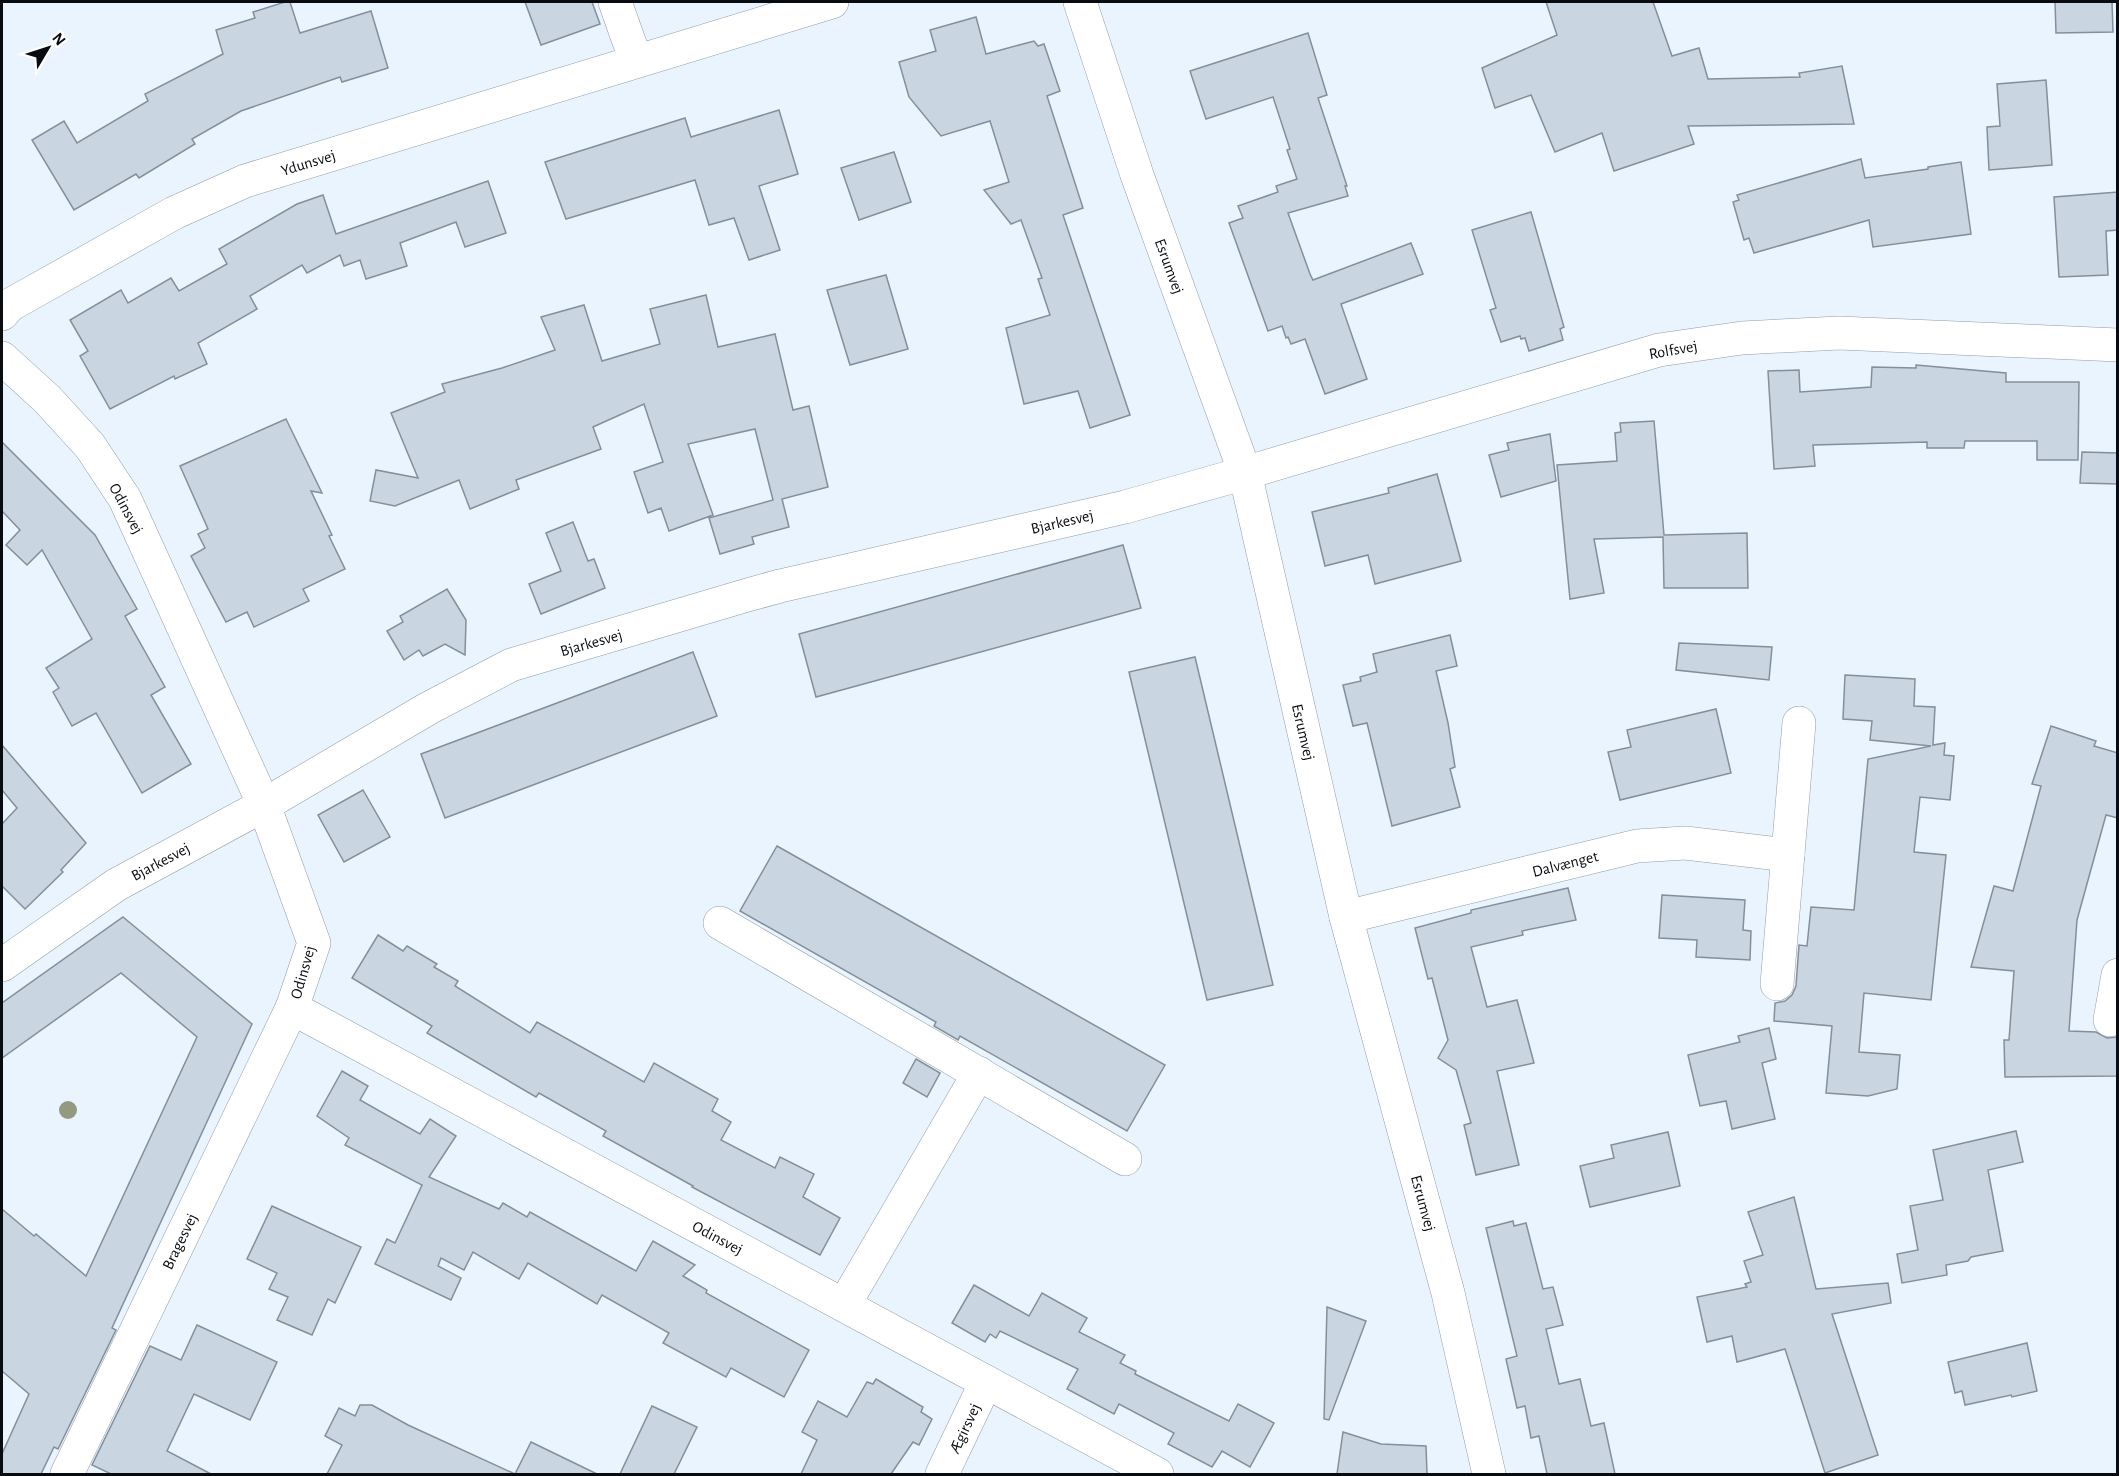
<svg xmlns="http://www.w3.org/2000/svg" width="2119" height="1476" font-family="'Alegreya Sans',sans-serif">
<rect width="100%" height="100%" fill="#eaf4fe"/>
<g fill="#cad5e2" stroke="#848f9a" stroke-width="1.5">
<polygon points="285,2 290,2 300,33 371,11 388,68 342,82 340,77 241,111 192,139 195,144 139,178 136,174 74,210 32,140 64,121 77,143 148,101 145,94 223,54 216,30 255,18 253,12"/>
<polygon points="525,2 592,2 600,24 541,45"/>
<polygon points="1546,2 1653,2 1672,56 1699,48 1708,79 1800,77 1799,73 1842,66 1854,124 1688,126 1694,144 1614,171 1602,133 1555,152 1531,95 1495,108 1482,68 1557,35"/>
<polygon points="2055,2 2112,2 2113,32 2056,33"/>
<polygon points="976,17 986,54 1034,41 1038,46 1044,44 1060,91 1047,96 1083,208 1063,215 1130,415 1090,428 1078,391 1024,404 1006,328 1050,315 1038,279 1042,278 1021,220 1011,224 984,190 1009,182 990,121 941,136 909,97 899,62 936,51 930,30"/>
<polygon points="1308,33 1327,95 1318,98 1347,186 1345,186 1348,196 1288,213 1310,274 1313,280 1411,243 1423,274 1341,304 1367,379 1325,394 1305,339 1291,344 1288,337 1286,338 1282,326 1268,331 1229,223 1243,218 1238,206 1278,192 1276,186 1297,179 1287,150 1290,149 1273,97 1206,119 1190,71"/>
<polygon points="2046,80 2052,165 1989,170 1987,127 2000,126 1997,84"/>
<polygon points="779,110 798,174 759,186 780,250 749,260 734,218 709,225 695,180 566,219 545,162 685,118 691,137"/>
<polygon points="894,152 911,202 859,220 841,168"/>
<polygon points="1861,159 1865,178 1928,169 1928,167 1961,162 1971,234 1873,247 1869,220 1754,253 1749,238 1744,240 1733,202 1739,200 1737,195"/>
<polygon points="488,181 506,233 465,247 456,222 400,243 407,266 366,279 360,260 344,266 340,255 307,273 302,265 250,296 257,309 198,343 207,364 175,379 174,376 110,409 80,356 88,351 70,320 121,290 128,303 171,278 179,291 227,264 219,249 297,204 323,195 336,234"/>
<polygon points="2118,192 2118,230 2106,231 2108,275 2059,277 2054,197"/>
<polygon points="1531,212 1564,327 1560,329 1563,340 1529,351 1525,338 1521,339 1520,336 1501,342 1490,310 1496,308 1472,230"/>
<polygon points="886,275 908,349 850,365 827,290"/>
<polygon points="706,295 718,347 775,334 793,410 809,406 828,487 782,499 789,527 752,537 754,544 720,554 709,518 773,500 755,429 688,444 713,515 669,531 661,508 648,513 634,472 663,462 644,404 593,427 601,449 516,480 519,489 470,509 459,480 395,506 370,501 376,470 418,478 391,413 445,392 442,384 502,368 555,350 541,317 584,305 602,361 660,344 650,309"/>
<polygon points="1916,365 2006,373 2006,382 2079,382 2078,460 2037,460 2037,441 1965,441 1964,448 1927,448 1927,442 1813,445 1815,466 1774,469 1768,371 1799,370 1800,392 1871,387 1872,367 1916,368"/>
<polygon points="286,419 322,493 311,491 332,535 329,536 345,569 303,589 309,601 254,627 247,612 226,622 191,556 205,548 198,534 208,529 180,466"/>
<polygon points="1654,421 1664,535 1747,533 1748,588 1664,588 1663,537 1594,539 1604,593 1570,599 1557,465 1617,461 1615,433 1621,432 1620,423"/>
<polygon points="1550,434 1556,481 1501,497 1489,455 1509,450 1507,443"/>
<polygon points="2,442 95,535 137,609 125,616 165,687 151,695 191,764 142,793 96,713 72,726 53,692 59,688 46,668 92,639 42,550 27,565 6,545 20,530 2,511"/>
<polygon points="2082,452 2118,453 2118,484 2080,483"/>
<polygon points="1437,474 1461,561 1375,584 1368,555 1325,566 1312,512 1389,493 1388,488"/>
<polygon points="573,522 588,561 594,559 605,588 541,614 529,584 561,571 546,533"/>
<polygon points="1123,545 1141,608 816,697 799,634"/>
<polygon points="447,589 466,620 465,655 445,644 423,656 419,650 404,660 387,631 403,622 400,616"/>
<polygon points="1450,635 1457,666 1436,671 1448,723 1455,767 1450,769 1460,807 1392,826 1367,723 1353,726 1343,685 1361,681 1360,677 1377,672 1373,654"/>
<polygon points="1679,643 1772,647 1769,680 1676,670"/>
<polygon points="693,652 717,716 445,818 421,754"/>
<polygon points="1195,657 1273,985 1207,1000 1129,672"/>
<polygon points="1845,675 1915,679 1914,706 1935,707 1933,745 1945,743 1944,755 1954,756 1950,800 1920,797 1914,852 1946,855 1931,1000 1864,993 1859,1052 1900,1055 1897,1089 1868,1096 1826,1093 1832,1026 1774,1021 1775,1003 1785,1001 1792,995 1796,986 1799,945 1807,946 1811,907 1854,910 1868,759 1931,746 1870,740 1872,721 1843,719"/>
<polygon points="1716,709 1731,773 1620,800 1608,752 1631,747 1627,730"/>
<polygon points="2051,726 2096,741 2094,746 2118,753 2118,818 2106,815 2077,920 2069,1031 2096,1032 2107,1038 2118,1037 2118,1076 2005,1077 2004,1040 2009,1040 2014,971 1971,967 1994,886 2013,891 2041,786 2032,784"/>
<polygon points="2,745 86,843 61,870 63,872 25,909 2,886 2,824 17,808 2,790"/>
<polygon points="363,790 390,837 344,862 318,815"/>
<polygon points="777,846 1165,1065 1127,1131 960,1036 958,1040 934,1026 936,1022 740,911"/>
<polygon points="1568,888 1576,920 1522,931 1523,935 1471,947 1487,1007 1517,1000 1534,1063 1497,1071 1519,1165 1476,1175 1464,1125 1471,1123 1456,1070 1438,1058 1448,1040 1432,978 1428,979 1415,928 1471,913 1471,910"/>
<polygon points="1662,895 1745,900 1743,930 1751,931 1750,960 1696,957 1697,940 1659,938"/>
<polygon points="123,917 252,1024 112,1328 116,1330 58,1449 54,1447 41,1474 2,1474 2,1454 29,1394 2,1371 2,1209 34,1236 36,1234 86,1276 197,1037 121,973 2,1058 2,1003"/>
<polygon points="378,935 403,951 407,946 437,964 434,967 458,981 455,986 530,1033 537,1022 644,1082 654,1063 718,1099 712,1111 731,1122 721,1140 775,1168 780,1157 814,1174 803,1197 840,1218 820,1255 692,1187 693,1186 603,1136 606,1131 539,1093 536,1097 427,1033 432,1026 352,978"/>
<polygon points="1769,1028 1776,1059 1762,1063 1775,1119 1732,1129 1726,1101 1700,1106 1688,1055 1740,1042 1738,1036"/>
<polygon points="916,1059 940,1073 927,1097 903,1083"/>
<polygon points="342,1071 368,1086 360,1100 420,1134 430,1119 456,1136 429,1177 499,1209 503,1203 527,1217 530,1212 636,1271 653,1241 695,1265 683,1276 707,1290 706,1293 809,1350 784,1397 731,1368 726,1377 663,1343 669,1333 602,1295 597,1304 528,1263 519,1279 473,1252 464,1270 441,1258 438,1266 461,1278 451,1300 375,1264 387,1239 395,1243 422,1185 345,1145 349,1138 317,1116"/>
<polygon points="2016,1131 2023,1162 1988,1170 2003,1251 1971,1257 1968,1261 1946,1265 1947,1275 1902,1283 1897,1254 1918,1250 1910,1206 1943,1200 1933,1150"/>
<polygon points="1668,1132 1680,1186 1590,1207 1580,1166 1614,1158 1611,1145"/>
<polygon points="1794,1197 1816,1289 1888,1283 1891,1303 1832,1314 1878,1455 1825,1473 1785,1349 1737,1362 1732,1336 1707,1342 1697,1297 1747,1287 1745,1284 1751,1282 1744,1261 1763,1255 1748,1212"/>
<polygon points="272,1206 361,1247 335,1303 328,1299 312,1335 277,1320 288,1297 269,1289 277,1273 247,1259"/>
<polygon points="1513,1221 1514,1226 1526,1223 1543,1289 1553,1287 1563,1325 1546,1329 1559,1384 1580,1379 1591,1426 1604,1423 1615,1474 1547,1474 1539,1436 1531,1438 1525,1406 1517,1408 1506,1359 1517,1356 1486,1228"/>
<polygon points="974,1285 1029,1316 1042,1293 1087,1318 1079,1332 1125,1355 1120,1363 1136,1371 1135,1374 1229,1421 1238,1404 1274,1423 1250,1467 1222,1451 1212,1467 1168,1444 1174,1433 1119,1404 1114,1414 1067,1389 1078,1369 1000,1331 996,1338 990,1334 985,1342 952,1323"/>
<polygon points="1327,1307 1366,1321 1329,1420 1324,1419"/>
<polygon points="197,1325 277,1362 250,1420 194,1394 167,1451 211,1474 111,1474 92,1465 150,1346 181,1360"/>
<polygon points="2027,1343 2037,1391 2012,1397 2011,1395 1965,1405 1962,1391 1955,1393 1948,1362"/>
<polygon points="876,1379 923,1407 921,1412 932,1419 919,1445 913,1442 891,1474 801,1474 817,1440 802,1432 818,1401 847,1417 867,1382 873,1384"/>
<polygon points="360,1405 372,1405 408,1425 515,1474 327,1474 342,1445 325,1436 339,1408 355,1416"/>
<polygon points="652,1406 697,1427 674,1474 620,1474"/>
<polygon points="1343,1432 1381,1444 1426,1446 1427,1474 1337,1474"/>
<polygon points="531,1442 597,1474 515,1474"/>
</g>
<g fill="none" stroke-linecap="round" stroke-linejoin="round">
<g stroke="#919ca8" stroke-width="34">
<g id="minor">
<polyline points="615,2 636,61"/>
<polyline points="1080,2 1137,175 1245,473 1346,917 1448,1293 1489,1474"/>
<polyline points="2,314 10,305 174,213 245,181 832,2"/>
<polyline points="2,358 47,399 90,446 125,499 264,805 314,943 292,1008 1157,1474"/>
<polyline points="1346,917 1637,846 1685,843 1788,855"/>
<polyline points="720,923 1125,1159"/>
<polyline points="2,965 116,885 264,805 429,708 511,665 744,596 780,586 1125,507 1245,473 1659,350 1742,338 1839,333 2118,345"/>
<polyline points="1777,984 1799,723"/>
<polyline points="2110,1020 2118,975"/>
<polyline points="844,1305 979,1073"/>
<polyline points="67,1474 292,1008"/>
<polyline points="942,1474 986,1382"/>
</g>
</g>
<use href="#minor" stroke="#fff" stroke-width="33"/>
</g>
<circle fill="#949a7f" cx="68" cy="1110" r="9"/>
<g text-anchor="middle" stroke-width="4.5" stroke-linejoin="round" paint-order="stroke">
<g font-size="16" fill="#080c10" stroke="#fff">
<text transform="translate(308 162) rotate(-17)" y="6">Ydunsvej</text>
<text transform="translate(1170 266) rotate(70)" y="6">Esrumvej</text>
<text transform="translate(1673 349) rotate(-10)" y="6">Rolfsvej</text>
<text transform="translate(127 508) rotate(62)" y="6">Odinsvej</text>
<text transform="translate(1062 521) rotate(-13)" y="6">Bjarkesvej</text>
<text transform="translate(591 642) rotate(-16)" y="6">Bjarkesvej</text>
<text transform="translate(1304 732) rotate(77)" y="6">Esrumvej</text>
<text transform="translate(160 861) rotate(-28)" y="6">Bjarkesvej</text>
<text transform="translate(1565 863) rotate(-14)" y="6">Dalvænget</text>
<text transform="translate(302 972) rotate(-74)" y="6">Odinsvej</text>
<text transform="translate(1424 1203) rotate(75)" y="6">Esrumvej</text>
<text transform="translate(718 1237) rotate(28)" y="6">Odinsvej</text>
<text transform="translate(179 1241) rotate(-64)" y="6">Bragesvej</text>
<text transform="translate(964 1428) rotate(-65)" y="6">Ægirsvej</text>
</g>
</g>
<rect width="2119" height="1476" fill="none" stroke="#080c10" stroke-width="6"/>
<g transform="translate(48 48) rotate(51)" stroke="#ffffff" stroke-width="4.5" paint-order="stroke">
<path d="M0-4.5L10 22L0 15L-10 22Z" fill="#080c10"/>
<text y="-9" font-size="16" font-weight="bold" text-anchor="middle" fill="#080c10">N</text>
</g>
</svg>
